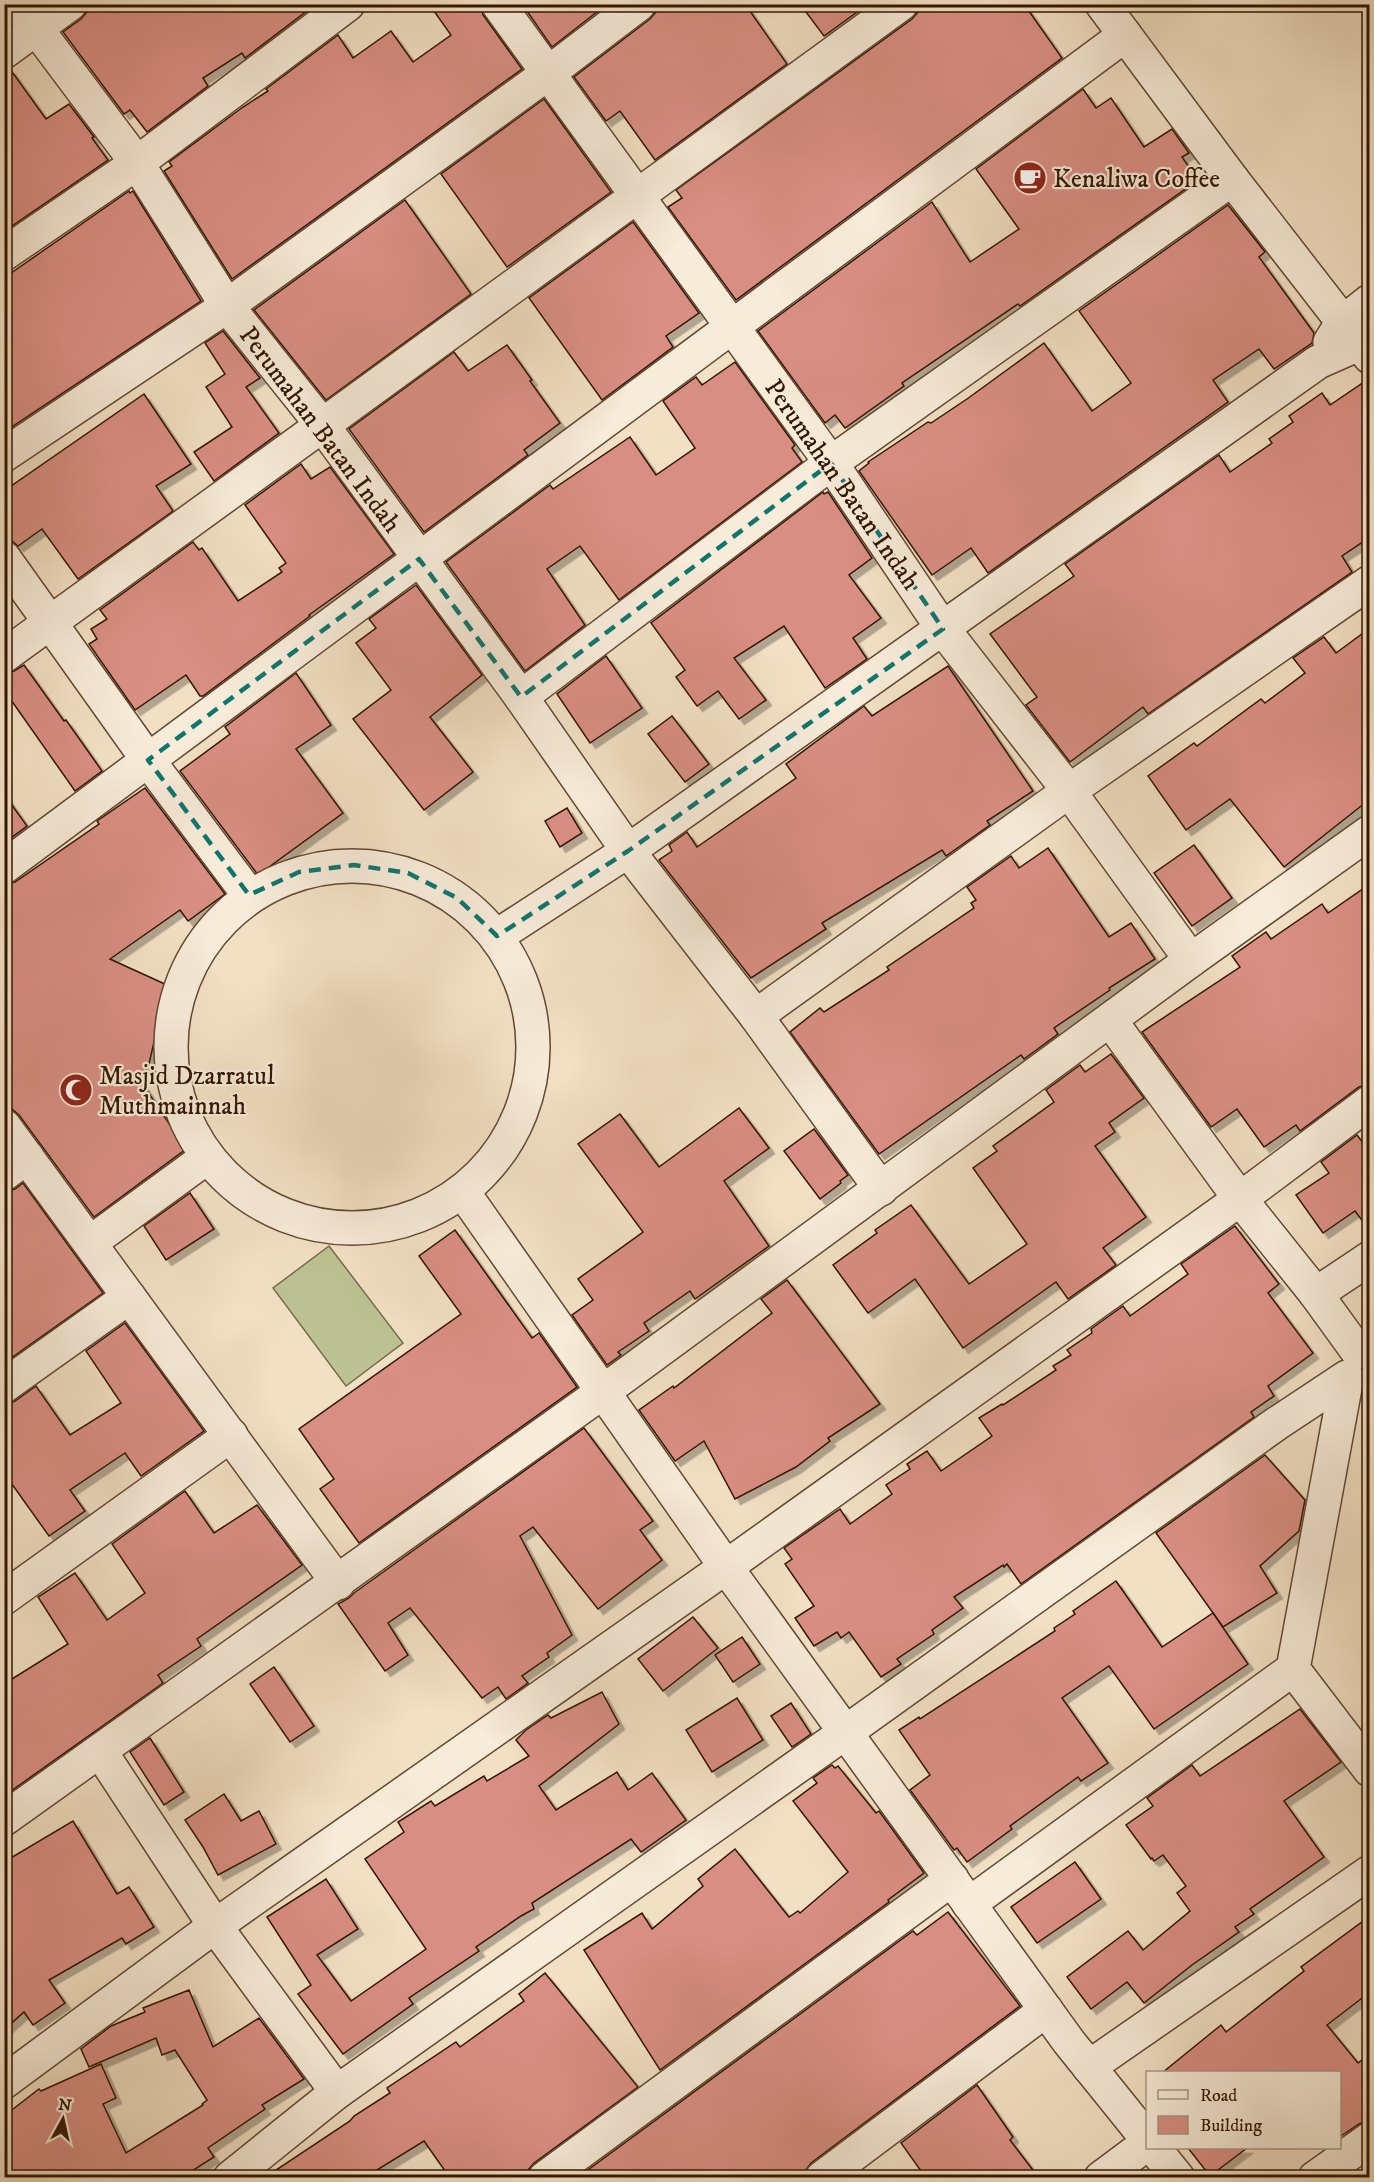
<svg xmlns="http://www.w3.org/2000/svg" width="1374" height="2182" font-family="'IM FELL DW Pica',serif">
<defs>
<filter id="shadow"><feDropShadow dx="5.5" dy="5.5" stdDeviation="0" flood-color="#0004"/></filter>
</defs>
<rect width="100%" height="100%" fill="#f2e0c4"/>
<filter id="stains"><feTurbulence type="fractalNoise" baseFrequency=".00333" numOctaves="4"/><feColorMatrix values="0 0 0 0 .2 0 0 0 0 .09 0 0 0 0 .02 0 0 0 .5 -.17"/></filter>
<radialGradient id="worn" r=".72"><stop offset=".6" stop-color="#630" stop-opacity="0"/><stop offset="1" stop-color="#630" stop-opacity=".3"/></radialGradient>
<polygon fill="#bcc293" stroke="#776c4a" stroke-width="1.5" points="329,1246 403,1343 346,1386 273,1288"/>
<g fill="#d98e83" stroke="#321600" stroke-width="1.5" filter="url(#shadow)">
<polygon points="88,4 316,4 245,58 242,53 203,78 208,86 147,132 130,110 124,114 63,32 81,19 87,12"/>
<polygon points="429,4 480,4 483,15 522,69 232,279 164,171 172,166 169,162 243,107 268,91 266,89 338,35 353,58 391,31 413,62 451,35"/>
<polygon points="522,4 607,4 552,47"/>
<polygon points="657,4 745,4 787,64 655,160 620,111 606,121 574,77 650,19 656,12"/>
<polygon points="800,4 868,4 824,36"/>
<polygon points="919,4 1024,4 1062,58 736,300 668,207 682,198 676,190 912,19 918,12"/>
<polygon points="10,69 46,119 69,104 94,137 92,138 108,160 6,230 4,228 4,70"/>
<polygon points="1083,89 1096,108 1111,98 1144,147 1172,129 1189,153 1182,157 1198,180 1020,306 1018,304 902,383 904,386 845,428 835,415 825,423 758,331 932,202 970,262 1019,229 976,169"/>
<polygon points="544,99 611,192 507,267 441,174"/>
<polygon points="129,191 130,193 133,191 201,301 4,432 4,278"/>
<polygon points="405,200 471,294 326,400 254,310"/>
<polygon points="1228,205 1265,252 1259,257 1314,333 1312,343 1274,369 1259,349 1213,380 1228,402 988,573 971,548 932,575 859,471 869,463 868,462 928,422 931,423 967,399 1044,343 1092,411 1131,383 1079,311"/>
<polygon points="633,222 699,313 666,336 673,347 602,400 529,298"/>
<polygon points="223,331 260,378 246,387 279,433 214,481 194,452 232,427 206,387 225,374 205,343"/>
<polygon points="507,345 532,380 530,381 560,423 524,450 528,455 424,532 349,429 454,352 468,371"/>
<polygon points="735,362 795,445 792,448 802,462 619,600 580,546 547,569 585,625 525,671 446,562 550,485 553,489 630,437 656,475 695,448 663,401 696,377 702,385"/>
<polygon points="1370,378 1370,537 1342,556 1352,572 1148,714 1143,707 1070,762 1026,705 1037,697 990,634 1074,576 1065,564 1219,455 1230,472 1272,443 1269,439 1293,422 1289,416 1322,393 1330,405"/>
<polygon points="144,394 191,464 156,486 173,511 78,579 42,529 18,546 12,541 4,540 4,491"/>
<polygon points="301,464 311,479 330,467 394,554 309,615 310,616 203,696 200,696 186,675 135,710 89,644 97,639 91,629 107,619 100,610 193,542 199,550 202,548 238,601 282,572 279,568 286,563 245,505"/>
<polygon points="823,492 824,494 828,492 872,558 849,575 881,618 853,638 867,659 825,688 784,626 734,658 766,700 739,719 718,691 697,706 676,677 685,670 651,623"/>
<polygon points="416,585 482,675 430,717 473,772 424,810 353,719 391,690 356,643 376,628 369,619"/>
<polygon points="1370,628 1370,799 1284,867 1230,799 1186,830 1148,776 1194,743 1197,746 1261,699 1265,703 1305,673 1293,658 1324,637 1336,653"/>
<polygon points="606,656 642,708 590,743 557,694"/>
<polygon points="24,665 64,721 66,720 102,771 75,791 4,690 4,675 14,671"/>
<polygon points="948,666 1033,791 987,821 990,825 946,856 942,850 822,923 826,929 751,978 659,860 672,851 669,845 687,832 697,847 796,778 786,764 864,706 872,716"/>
<polygon points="296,673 331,725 296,749 343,813 258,875 180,771 230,734 225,727"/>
<polygon points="672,716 709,764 685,782 648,734"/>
<polygon points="145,788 225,894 188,921 180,910 110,959 167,985 149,1064 140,1080 186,1149 94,1217 19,1115 12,1109 4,1108 4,885 15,882 99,824 97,821"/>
<polygon points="4,794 27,826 4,843"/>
<polygon points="567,808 582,833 560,847 545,821"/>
<polygon points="1194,845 1232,898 1192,926 1154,873"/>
<polygon points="1048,848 1109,937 1131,923 1155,959 1109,988 1110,990 1054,1028 1058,1034 1024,1059 1021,1055 879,1154 790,1032 820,1008 824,1012 889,970 887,967 974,908 971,903 976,900 967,887 1011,856 1019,868"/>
<polygon points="1370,884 1370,1084 1359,1087 1300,1131 1296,1125 1264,1147 1237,1109 1211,1127 1142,1032 1240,967 1232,956 1266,932 1271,939 1322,904 1328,913"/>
<polygon points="1111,1054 1144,1098 1109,1123 1115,1132 1095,1146 1146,1217 1103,1248 1116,1265 1068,1299 1056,1282 963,1348 915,1279 868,1313 833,1265 877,1233 875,1230 911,1205 969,1284 1027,1244 973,1168 997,1151 993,1146 1054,1102 1046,1090 1080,1065 1085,1072"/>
<polygon points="739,1108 769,1148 724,1181 769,1246 695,1299 690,1291 644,1323 649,1331 618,1352 621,1355 607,1365 572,1315 593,1300 578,1279 643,1232 578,1144 620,1114 659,1167"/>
<polygon points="814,1129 848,1175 840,1181 841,1183 820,1199 784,1151"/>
<polygon points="1357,1135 1370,1152 1370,1231 1355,1211 1323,1233 1296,1195 1329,1173 1321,1162"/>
<polygon points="23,1183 103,1293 4,1363 4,1192 15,1189"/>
<polygon points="190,1193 214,1229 166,1260 144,1226"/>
<polygon points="1235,1226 1279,1284 1268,1293 1313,1353 1268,1386 1274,1396 1251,1412 1254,1417 1021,1584 1007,1564 1004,1567 1003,1565 954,1597 963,1608 932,1630 934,1634 897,1659 901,1664 881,1677 849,1632 841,1638 837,1632 814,1646 795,1618 814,1606 785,1564 792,1559 784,1548 840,1509 850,1524 892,1494 886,1485 910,1469 907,1464 927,1451 941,1471 992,1436 979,1418 1002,1404 1003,1405 1056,1370 1053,1366 1071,1355 1067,1350 1092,1333 1091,1329 1123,1306 1130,1316 1188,1274 1181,1264"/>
<polygon points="455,1230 532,1338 539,1333 577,1387 359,1543 320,1489 334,1479 299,1429 461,1314 419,1256"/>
<polygon points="787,1280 880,1404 828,1438 830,1441 796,1467 735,1499 704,1441 675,1461 639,1410 673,1386 674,1388 772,1313 761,1299"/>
<polygon points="125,1323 204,1431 141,1476 125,1453 70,1490 85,1511 49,1536 4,1473 4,1405 15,1401 36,1386 70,1435 121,1403 86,1351"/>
<polygon points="584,1428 653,1521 640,1530 662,1560 598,1609 533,1527 520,1536 572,1635 547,1653 549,1657 522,1676 528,1683 506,1699 498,1687 482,1698 410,1608 388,1623 408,1655 385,1671 338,1604 349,1598 354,1593"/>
<polygon points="1265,1455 1305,1500 1299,1531 1260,1566 1277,1593 1223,1627 1156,1533"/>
<polygon points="185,1491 214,1533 257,1505 302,1565 197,1639 201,1646 158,1675 163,1683 4,1796 4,1684 68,1644 38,1597 75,1573 107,1620 145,1593 112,1544"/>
<polygon points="1116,1581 1162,1647 1213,1613 1248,1664 1154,1729 1109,1666 1062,1698 1108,1763 1081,1781 1078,1777 1010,1826 1012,1829 967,1862 957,1848 954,1850 910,1790 930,1775 899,1730 919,1717 920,1719 1055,1631 1054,1628 1075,1614 1073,1611"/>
<polygon points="693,1617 718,1648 663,1691 638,1659"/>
<polygon points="742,1637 760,1664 733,1682 715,1655"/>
<polygon points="274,1667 314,1726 290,1742 250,1684"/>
<polygon points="602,1692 619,1724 539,1786 556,1810 617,1772 628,1790 652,1773 686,1820 641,1852 631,1839 532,1903 534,1909 521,1916 476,1947 479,1951 409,1998 413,2004 343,2054 298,1994 311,1985 267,1917 326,1879 358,1929 317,1955 351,2001 426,1949 365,1859 404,1832 398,1822 431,1801 435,1806 484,1776 487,1781 529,1756 516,1740 526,1730 548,1715 551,1718"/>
<polygon points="737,1698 763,1740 712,1772 686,1730"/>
<polygon points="791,1703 811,1734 792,1747 771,1716"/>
<polygon points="1300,1709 1341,1762 1284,1801 1324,1857 1250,1909 1254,1914 1235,1927 1239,1932 1192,1965 1144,2003 1127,1982 1091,2009 1067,1977 1128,1931 1143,1950 1190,1911 1177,1893 1186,1886 1163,1855 1154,1861 1152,1858 1151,1859 1126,1825 1153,1806 1147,1798 1192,1765 1200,1776"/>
<polygon points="150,1738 184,1792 164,1805 130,1752"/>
<polygon points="832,1765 835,1768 838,1766 876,1813 879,1811 924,1873 888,1900 889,1902 660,2070 584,1950 642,1913 652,1929 703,1886 698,1879 735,1849 789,1917 798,1911 800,1913 848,1872 793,1801 817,1783 813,1778"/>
<polygon points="224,1794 241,1821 259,1811 276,1844 218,1875 203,1847 185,1820"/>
<polygon points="73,1821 117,1894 129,1887 154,1927 126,1944 122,1938 49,1980 65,2003 33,2025 24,2012 4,2030 4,1862"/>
<polygon points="1075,1862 1101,1899 1037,1943 1011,1907"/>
<polygon points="948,1912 1020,2006 811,2163 800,2178 577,2178 913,1931 917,1935"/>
<polygon points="1370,1916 1370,1992 1327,2025 1358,2063 1370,2054 1370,2120 1359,2124 1341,2136 1340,2134 1340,2073 1162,2073 1221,2025 1226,2032 1304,1971 1301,1967"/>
<polygon points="545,1973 638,2087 534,2163 528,2170 527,2178 450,2178 424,2141 364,2178 264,2178 350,2121 354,2116 390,2093 387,2088 456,2042 460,2047 524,2001 519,1994"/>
<polygon points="189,1990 213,2047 259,2018 304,2079 262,2105 265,2109 208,2148 214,2157 181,2178 12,2178 4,2166 4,2116 39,2089 41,2091 101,2064 116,2098 103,2104 126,2153 203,2105 202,2104 207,2100 175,2050 162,2055 156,2038 89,2067 81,2049 111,2026 145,2012 143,2008"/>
<polygon points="977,2085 1013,2137 1010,2140 1039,2178 926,2178 901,2143"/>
<polygon points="1188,2148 1247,2148 1210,2176"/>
</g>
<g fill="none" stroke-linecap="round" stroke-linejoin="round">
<g stroke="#624831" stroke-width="36">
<g id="minor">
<polyline points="18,4 137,163 227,306 323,426 521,697 628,851 756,1016 881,1189"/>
<polyline points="498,4 831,463 943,629 1069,791 1191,960"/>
<polyline points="1102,4 1232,179 1370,357"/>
<polyline points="4,52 70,4"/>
<polyline points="4,254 137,163 348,4"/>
<polyline points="1330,342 1342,323 1370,301"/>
<polyline points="4,455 227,306 547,74 639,4"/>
<polyline points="4,558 148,760 249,895"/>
<path d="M4,656C304,440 601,221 901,4"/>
<polyline points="521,697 831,463 1232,179"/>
<circle cx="352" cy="1047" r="181"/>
<polyline points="4,867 1125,35"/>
<polyline points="497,936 628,851 1318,362 1370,339"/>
<polyline points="756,1016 1069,791 1370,582"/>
<polyline points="1110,1020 1240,1199 1316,1294 1358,1352"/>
<polyline points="4,1126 338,1583"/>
<polyline points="4,1174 27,1157"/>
<polyline points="463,1192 726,1567 1069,2042 1148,2140"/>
<polyline points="91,1242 206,1158"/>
<polyline points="1316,1294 1370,1258"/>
<polyline points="4,1386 129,1297"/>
<polyline points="4,1598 231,1435"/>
<polyline points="100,1751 215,1926 337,2092"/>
<polyline points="4,1819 604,1391 1191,960 1370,832"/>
<polyline points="969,1904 1293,1669"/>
<polyline points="1089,2067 1370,1872"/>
<polyline points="4,2082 215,1926 726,1567 1240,1199 1370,1102"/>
<polyline points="1154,2148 1178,2178"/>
<polyline points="230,2178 337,2092 846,1732 1276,1424 1347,1377 1293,1669 1370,1770"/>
<polyline points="545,2178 952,1879"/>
<polyline points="822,2178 1046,2010"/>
<polyline points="1101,2178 1148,2143"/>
<polyline points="1315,2178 1370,2139"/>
</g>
</g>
<use href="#minor" stroke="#f7ebd9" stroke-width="33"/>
</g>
<path fill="none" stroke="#0f766e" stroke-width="4.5" stroke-dasharray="12 8" stroke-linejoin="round" d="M831,463L943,629L628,851L497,936L457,898L408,873L354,865L299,872L249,895L148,760L419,559L521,697Z"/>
<defs>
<g id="cafe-disc" transform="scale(1.725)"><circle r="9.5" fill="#8f2418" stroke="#f7ebd9"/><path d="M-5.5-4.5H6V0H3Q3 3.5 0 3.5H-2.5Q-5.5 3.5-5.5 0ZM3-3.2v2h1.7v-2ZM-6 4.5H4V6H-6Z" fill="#fff"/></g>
<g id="mosque-disc" transform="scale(1.725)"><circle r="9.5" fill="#8f2418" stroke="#f7ebd9"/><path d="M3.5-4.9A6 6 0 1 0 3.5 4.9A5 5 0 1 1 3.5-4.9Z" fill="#fff"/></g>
</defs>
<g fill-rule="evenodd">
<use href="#cafe-disc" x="1030" y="178"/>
<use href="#mosque-disc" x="76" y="1090"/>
</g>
<g text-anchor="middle" stroke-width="4.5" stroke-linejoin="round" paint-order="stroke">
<g font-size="26" fill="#321600" stroke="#f7ebd9" text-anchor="start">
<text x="1053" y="187">Kenaliwa Coffee</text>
<text x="99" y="1084">Masjid Dzarratul<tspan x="99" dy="30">Muthmainnah</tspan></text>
</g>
<g font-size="26" fill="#321600" stroke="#f7ebd9">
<text transform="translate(321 429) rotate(53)" y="9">Perumahan Batan Indah</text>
<text transform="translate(843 484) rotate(55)" y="9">Perumahan Batan Indah</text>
</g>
</g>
<rect width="1374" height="2182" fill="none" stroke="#f2e0c4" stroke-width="24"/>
<rect x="6" y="6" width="1362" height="2170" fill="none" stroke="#321600" stroke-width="3"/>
<rect x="12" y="12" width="1350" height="2158" fill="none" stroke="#321600" stroke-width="1.5"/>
<rect x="1146" y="2071" width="195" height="78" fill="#f7ebd9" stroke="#a89682" stroke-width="1.5"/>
<rect x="1158" y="2090" width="30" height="9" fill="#f7ebd9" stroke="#a89682" stroke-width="1.5"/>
<text x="1200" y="2101" font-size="18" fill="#321600">Road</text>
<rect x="1158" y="2116" width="30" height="18" fill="#d98e83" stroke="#a89682" stroke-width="1.5"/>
<text x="1200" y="2131" font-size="18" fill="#321600">Building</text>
<g transform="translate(63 2119) rotate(8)" stroke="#f7ebd9" stroke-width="4.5" paint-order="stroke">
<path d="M0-4.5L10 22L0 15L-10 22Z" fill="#321600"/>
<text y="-9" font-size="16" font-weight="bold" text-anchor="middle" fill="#321600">N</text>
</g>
<rect width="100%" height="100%" filter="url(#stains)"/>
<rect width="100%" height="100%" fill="url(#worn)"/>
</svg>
